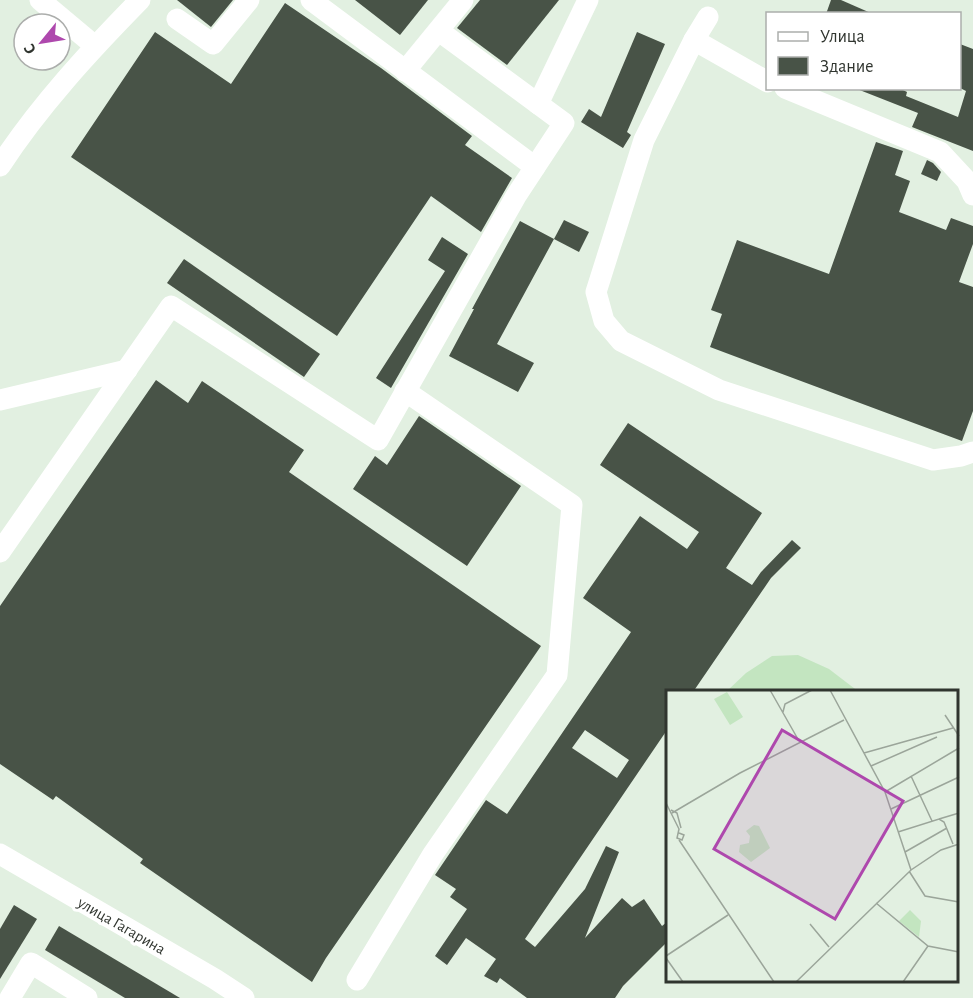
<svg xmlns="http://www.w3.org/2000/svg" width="973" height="998" font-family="'Alegreya Sans',sans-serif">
<rect width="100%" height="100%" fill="#e2f0e1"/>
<polygon fill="#c3e5c0" points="798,655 829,669 859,692 726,692 746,673 772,656"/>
<g fill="#485347" fill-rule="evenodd">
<polygon points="177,0 233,0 211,27"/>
<polygon points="355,0 428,0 400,35"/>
<polygon points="480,0 559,0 507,65 457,28"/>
<polygon points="831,0 841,0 873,14 826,14"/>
<polygon points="285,3 381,68 472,136 465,145 512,178 481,232 431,196 337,336 71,157 155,32 231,84"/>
<polygon points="637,32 665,44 627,132 631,135 623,148 581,122 589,109 601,117"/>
<polygon points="960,44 973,49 973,151 912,127 918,113 857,89 899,88 907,92 906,96 958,117 966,91 960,88"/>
<polygon points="876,142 903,151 895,175 910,181 899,212 946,230 951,218 973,226 973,244 959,282 973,287 973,411 962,441 710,347 722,314 711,310 737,240 829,274"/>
<polygon points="927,160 933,163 941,172 937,181 921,174"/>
<polygon points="564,220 589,232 579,252 554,239"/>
<polygon points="520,221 554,239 497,344 534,363 518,392 449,356 474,309 472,309"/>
<polygon points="442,237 468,254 391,388 376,378 445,271 428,260"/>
<polygon points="184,259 320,354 304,377 167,283"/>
<polygon points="156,380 188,403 202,381 304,450 289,472 541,646 326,958 312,982 140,863 143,859 56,796 53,800 0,764 0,606"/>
<polygon points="419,416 521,486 467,566 353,489 375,456 387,465"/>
<path d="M628,423L762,513L726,568L752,585L761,572L792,540L801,548L771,578L693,692H667V730L525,939L535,947L585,889L606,846L619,852L585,938L622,898L632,907L644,899L662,926L667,922V942L623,986L615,998H527L500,978L497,983L484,976L496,959L466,938L447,965L435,956L467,909L450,897L456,889L435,875L486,800L507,814L631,632L583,598L640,516L687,549L699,532L600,465ZM585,730L629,760L617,778L572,748Z"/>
<polygon points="14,905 37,919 0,979 0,929"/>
<polygon points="59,926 180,998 125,998 45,950"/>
</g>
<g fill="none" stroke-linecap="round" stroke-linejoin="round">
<g stroke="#fff" stroke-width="21">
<polyline points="40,0 95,46"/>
<polyline points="311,0 535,167"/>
<polyline points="708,17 694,40 644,140 596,292 604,321 621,341 719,390 933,460 961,456 973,452"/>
<polyline points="177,19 213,44 249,0"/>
<polyline points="694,40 768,82"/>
<polyline points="405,71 463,0"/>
<polyline points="785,88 940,152 967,181 973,195"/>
<polyline points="538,104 588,0"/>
<path d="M0,166C39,106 90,51 140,0"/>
<polyline points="0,400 127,370"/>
<polyline points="0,552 171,306 378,440 516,196 564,123 439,31"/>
<polyline points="0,854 215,979 244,998"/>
<polyline points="357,980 433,854 557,675 572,505 405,391"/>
<polyline points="10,998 31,963 87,998"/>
</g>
</g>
<g text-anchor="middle" stroke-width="6" stroke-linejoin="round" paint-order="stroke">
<g font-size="16" fill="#30352f" stroke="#fff">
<text transform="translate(122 925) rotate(30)" y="6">улица Гагарина</text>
</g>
</g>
<g transform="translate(666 690)">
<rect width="292" height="292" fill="#e2f0e1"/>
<path d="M61,2L77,27L64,35L48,9ZM88,135L93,136L104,158L85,172L73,162L74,155L83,153L84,146L80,141ZM244,220L255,231L253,247L233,231Z" fill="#c3e5c0"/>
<path fill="none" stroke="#9ba59a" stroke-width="1.5" d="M104,0L133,51M164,0L219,102L245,180M225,0H253M117,22L119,14L146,0M279,25L293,46M198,63L287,38M205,76L271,47M245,86L266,131M219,102L293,58M0,113L13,139L11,148L16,150L18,145L13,143M225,119L293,87M5,120L11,123L15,138M6,123L74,83L178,30M273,129L293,123M232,142L273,129L278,132L287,154M13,150L108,292M239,162L281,138M243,181L259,206L293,212M210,213L262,256L293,262M144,234L163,257M0,266L62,225M0,268L17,292M130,292L245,180L275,160L293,154M237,292L262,256"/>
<path fill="#ae48ad" fill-opacity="0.15" stroke="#ae48ad" stroke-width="3" d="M116,40L237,111L169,229L48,159Z"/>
<rect width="292" height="292" fill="none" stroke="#30352f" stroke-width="3"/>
</g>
<rect x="766" y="12" width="195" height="78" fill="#ffffff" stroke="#acaeac" stroke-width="1.5"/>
<rect x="778" y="32" width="30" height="9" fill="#ffffff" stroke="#acaeac" stroke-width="1.5"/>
<text x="820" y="42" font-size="18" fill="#30352f">Улица</text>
<rect x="778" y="57" width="30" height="18" fill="#485347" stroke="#acaeac" stroke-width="1.5"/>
<text x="820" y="72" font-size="18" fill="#30352f">Здание</text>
<g transform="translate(42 42) rotate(240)"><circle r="28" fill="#ffffff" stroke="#acaeac" stroke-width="1.5"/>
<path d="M0-4.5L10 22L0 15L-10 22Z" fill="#ae48ad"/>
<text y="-9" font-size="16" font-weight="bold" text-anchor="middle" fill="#30352f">С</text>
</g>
</svg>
